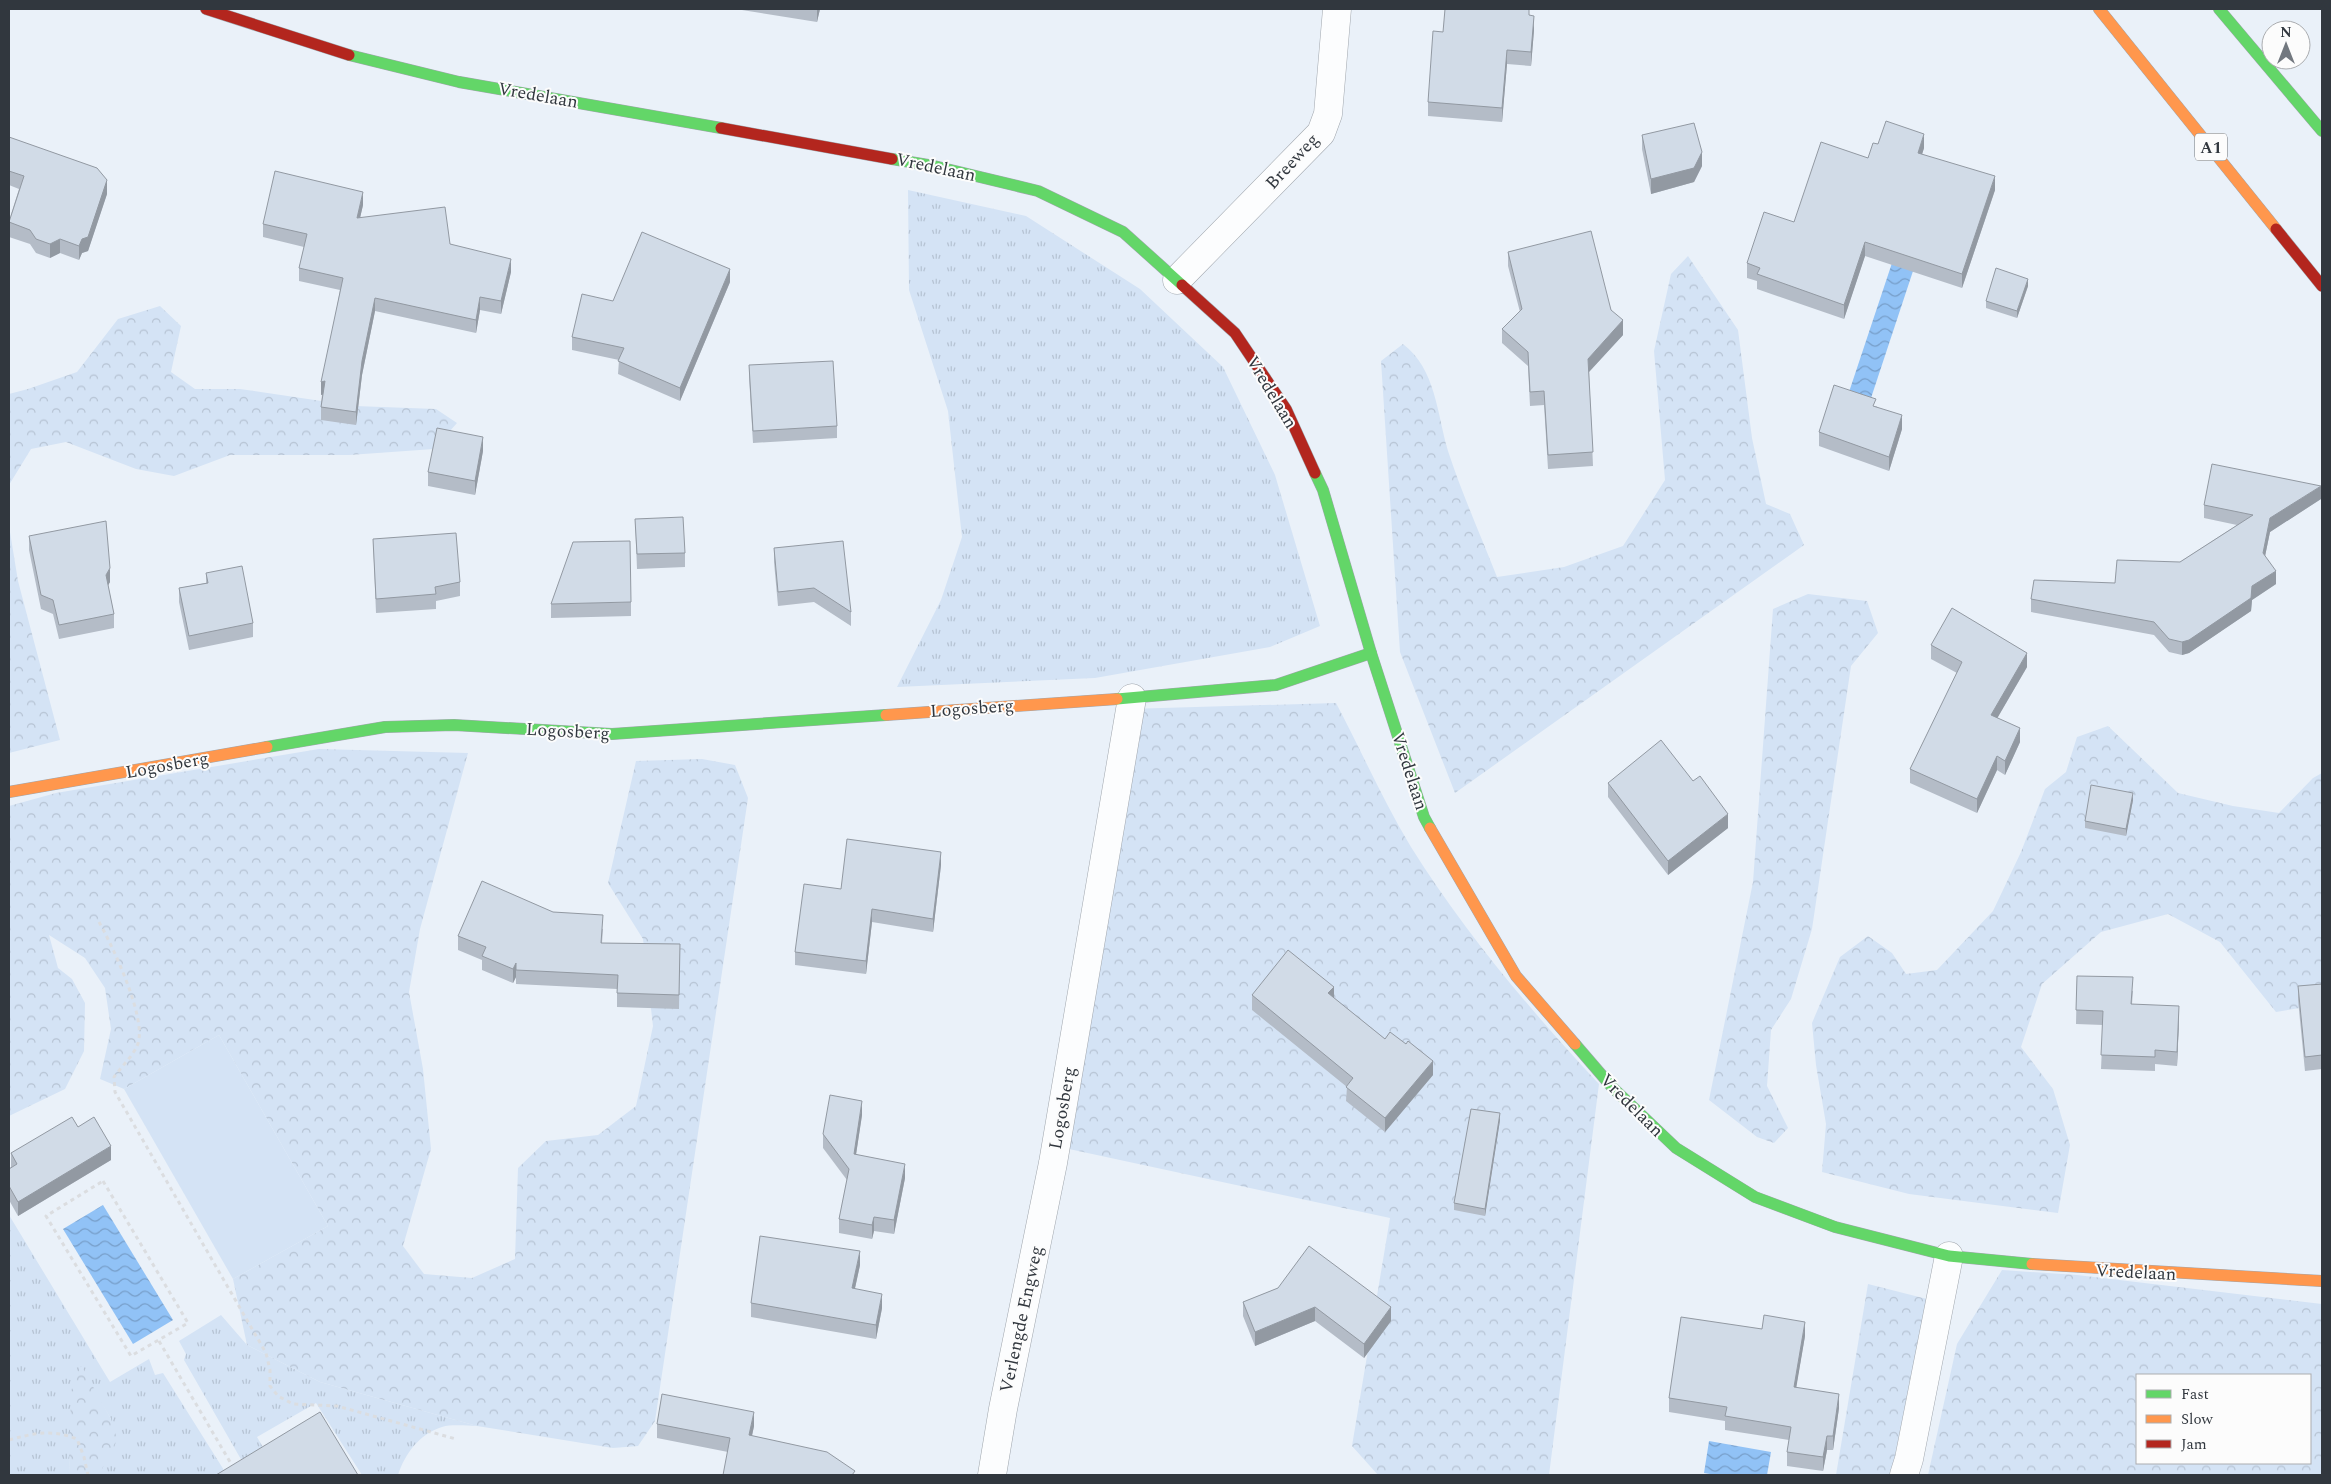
<svg xmlns="http://www.w3.org/2000/svg" width="2331" height="1484" font-family="Spectral,serif">
<defs>
<pattern id="grass-tufts" width="24" height="20" patternUnits="userSpaceOnUse" patternTransform="scale(1.25)"><rect width="24" height="20" fill="#d4e3f5"/><path d="M3 7l-1-3M5 7V3M7 7l1-3M15 17l-1-3M17 17v-4M19 17l1-3" fill="none" stroke="#b6c3d3"/></pattern>
<pattern id="forest-crowns" width="20" height="18" patternUnits="userSpaceOnUse" patternTransform="scale(1.25)"><rect width="20" height="18" fill="#d4e3f5"/><path d="M2 6a3 3 0 1 1 6 0M12 15a3 3 0 1 1 6 0" fill="none" stroke="#b6c3d3"/></pattern>
<pattern id="water-waves" width="16" height="10" patternUnits="userSpaceOnUse" patternTransform="scale(1.25)"><rect width="16" height="10" fill="#91c2f6"/><path d="M0 5q4-4 8 0t8 0" fill="none" stroke="#779ec9"/></pattern>
</defs>
<rect width="100%" height="100%" fill="#eaf1f9"/>
<g fill="url(#grass-tufts)">
<polygon points="908,190 1026,216 1140,289 1223,367 1275,475 1320,626 1270,647 1095,678 897,687 941,600 962,537 948,411 909,290"/>
<polygon points="9,1215 110,1382 149,1359 155,1375 163,1373 227,1475 99,1475 111,1419 102,1404 71,1434 69,1475 9,1475"/>
<path d="M221,1315L247,1345L320,1382L477,1426C467,1426 452,1424 442,1427C419,1434 405,1454 398,1475H362L316,1403L257,1437L274,1466L250,1475L184,1360L186,1354L179,1341Z"/>
</g>
<g fill="url(#forest-crowns)" fill-rule="evenodd">
<path d="M1688,256L1738,330L1752,438L1766,504L1790,514L1804,545L1455,793L1400,652L1381,361L1403,344C1436,369 1437,414 1448,451C1462,494 1481,536 1497,577L1564,567L1623,546L1665,480L1654,351L1671,274Z"/>
<polygon points="160,306 181,326 171,372 195,389 240,389 355,406 436,409 457,423 434,449 349,455 230,455 174,476 136,469 66,442 31,449 9,485 9,394 28,389 77,372 118,319"/>
<polygon points="9,526 18,581 60,740 9,753"/>
<polygon points="1808,594 1867,601 1878,633 1851,666 1812,929 1791,999 1771,1030 1767,1086 1788,1128 1774,1143 1757,1137 1709,1100 1753,882 1773,609"/>
<path d="M1336,703C1361,750 1383,801 1411,847C1465,933 1530,1010 1599,1084L1549,1475H1378L1352,1446L1390,1218L1055,1146L1127,709Z"/>
<polygon points="2108,726 2178,793 2233,806 2279,813 2313,778 2322,773 2322,995 2318,1005 2276,1012 2220,942 2168,914 2101,932 2042,984 2021,1047 2053,1089 2070,1145 2058,1213 1909,1194 1822,1172 1826,1124 1816,1065 1812,1023 1840,957 1868,936 1892,953 1906,974 1937,970 1993,911 2021,852 2045,789 2066,772 2077,737"/>
<polygon points="319,749 468,753 420,929 409,992 423,1069 431,1149 403,1246 424,1274 472,1278 515,1259 518,1168 546,1141 598,1135 636,1106 653,1026 643,939 608,883 636,761 702,759 735,765 748,798 655,1421 638,1446 613,1448 477,1426 320,1382 247,1345 233,1279 328,1226 219,1035 124,1089 100,1079 111,1029 105,988 85,958 49,935 58,968 72,979 85,1003 84,1051 65,1089 9,1116 9,806 56,793"/>
<path d="M2002,1270L2077,1275L2322,1304V1475H1928L1957,1344ZM2137,1375H2310V1463H2137Z"/>
<polygon points="1868,1284 1927,1299 1891,1475 1836,1475"/>
<polygon points="81,1365 111,1419 117,1439 99,1475 69,1475 71,1391"/>
</g>
<polygon fill="#d4e3f5" points="219,1035 328,1226 233,1279 124,1089"/>
<g fill="url(#water-waves)">
<polygon points="1895,254 1916,262 1871,398 1849,392"/>
<polygon points="103,1205 173,1320 133,1344 63,1229"/>
<polygon points="1709,1441 1771,1452 1767,1475 1716,1475 1704,1473"/>
</g>
<g fill="none" stroke-linecap="round" stroke-linejoin="round">
<g stroke="#a0a6ad" stroke-width="29">
<g id="street">
<polyline points="1177,280 1321,133 1328,114 1337,9"/>
<polyline points="992,1475 1003,1409 1053,1163 1132,698"/>
<polyline points="1904,1475 1909,1459 1949,1256"/>
</g>
</g>
<g stroke="#a0a6ad" stroke-width="12">
<g id="fast">
<polyline points="2219,9 2322,131"/>
<polyline points="349,55 459,82 721,128"/>
<polyline points="892,159 934,166 1038,191 1123,232 1182,285"/>
<polyline points="1315,473 1323,490 1371,653 1424,817 1430,828"/>
<polyline points="1117,699 1276,685 1371,653"/>
<polyline points="267,747 385,727 454,725 612,734 886,715"/>
<polyline points="1575,1044 1612,1087 1676,1148 1755,1197 1835,1227 1949,1256 2032,1264"/>
</g>
</g>
<g stroke="#a0a6ad" stroke-width="12">
<g id="slow">
<polyline points="2099,9 2276,229"/>
<polyline points="886,715 1117,699"/>
<polyline points="9,792 267,747"/>
<polyline points="1430,828 1516,976 1575,1044"/>
<polyline points="2032,1264 2322,1281"/>
</g>
</g>
<g stroke="#a0a6ad" stroke-width="12">
<g id="jam">
<polyline points="206,9 349,55"/>
<polyline points="721,128 892,159"/>
<polyline points="2276,229 2322,286"/>
<polyline points="1182,285 1235,333 1286,409 1315,473"/>
</g>
</g>
<g stroke="#dbdde0" stroke-width="3" stroke-dasharray="4 4" stroke-linecap="butt">
<path d="M99,922C112,945 149,1022 137,1046C132,1057 121,1067 114,1077L115,1092L266,1353L270,1370V1386L278,1396L293,1404L337,1406L456,1439"/>
<polygon points="103,1181 188,1323 131,1356 46,1216"/>
<polyline points="159,1341 233,1467"/>
<path d="M9,1440C34,1433 52,1429 77,1439L84,1457L88,1475"/>
</g>
<use href="#street" stroke="#fcfdfe" stroke-width="28"/>
<use href="#fast" stroke="#63d668" stroke-width="11"/>
<use href="#slow" stroke="#ff974d" stroke-width="11"/>
<use href="#jam" stroke="#b3261e" stroke-width="11"/>
</g>
<g fill="#b4bcc7">
<polygon points="742,9 820,9 817,22 742,10"/>
<polygon points="1530,15 1534,30 1531,66 1507,64 1502,122 1428,116 1428,102 1443,32"/>
<polygon points="1642,135 1702,166 1694,182 1651,194 1642,149"/>
<polygon points="9,137 107,194 88,251 82,253 79,260 60,253 50,258 36,253 30,244 9,237 9,221 19,189 9,185"/>
<polygon points="1878,144 1924,148 1922,154 1995,190 1962,288 1865,256 1844,319 1757,289 1757,281 1747,278 1747,263 1868,158"/>
<polygon points="363,205 360,218 450,244 511,272 501,314 480,310 476,333 375,311 362,375 356,425 321,420 321,407 322,394 321,395 340,290 299,281 299,268 304,247 263,237 263,224"/>
<polygon points="1508,252 1611,310 1623,335 1589,372 1593,466 1548,469 1544,405 1530,406 1528,366 1502,343 1502,329 1520,312 1508,266"/>
<polygon points="730,282 680,401 618,374 619,360 572,350 572,337 613,301"/>
<polygon points="2028,286 2017,318 1986,308 1986,301"/>
<polygon points="749,365 837,426 837,438 753,443 749,377"/>
<polygon points="1876,406 1902,429 1889,471 1819,446 1819,432"/>
<polygon points="483,451 475,495 428,486 428,472"/>
<polygon points="2321,499 2270,532 2265,556 2276,584 2252,600 2251,611 2189,653 2182,655 2169,652 2154,635 2031,612 2031,599 2115,583 2180,562 2237,525 2204,518 2204,505"/>
<polygon points="635,519 685,553 685,567 637,569"/>
<polygon points="29,536 110,582 108,585 114,614 114,628 59,639 53,614 41,609 29,550"/>
<polygon points="373,539 460,582 460,596 436,601 436,609 376,613"/>
<polygon points="774,548 851,612 851,626 814,602 778,606 774,562"/>
<polygon points="206,573 253,623 253,637 189,650 179,602 179,588 206,583"/>
<polygon points="631,602 631,616 551,618 551,604"/>
<polygon points="1931,645 2027,667 1997,718 2020,742 2005,775 1997,770 1977,813 1910,783 1910,769 1957,673 1931,659"/>
<polygon points="1608,783 1728,828 1668,875 1608,797"/>
<polygon points="2133,800 2126,836 2085,828 2085,821"/>
<polygon points="941,865 933,932 872,922 866,974 795,965 795,952 841,889"/>
<polygon points="553,912 603,929 602,943 680,944 679,1009 617,1007 617,989 516,984 516,977 513,983 482,970 482,960 458,950 458,936"/>
<polygon points="2077,976 2133,991 2132,1004 2179,1020 2177,1066 2155,1064 2155,1071 2101,1069 2103,1025 2076,1024"/>
<polygon points="2322,984 2322,1069 2305,1071 2298,1000 2298,986"/>
<polygon points="1252,995 1334,998 1385,1039 1406,1044 1433,1075 1385,1132 1346,1101 1347,1087 1252,1010"/>
<polygon points="862,1115 856,1154 905,1178 894,1234 874,1231 872,1239 839,1233 839,1219 847,1180 823,1148 823,1134"/>
<polygon points="1500,1120 1485,1216 1454,1210 1454,1203"/>
<polygon points="78,1127 111,1160 18,1216 9,1200 9,1169 11,1167 11,1153"/>
<polygon points="860,1265 855,1288 882,1308 876,1339 751,1317 751,1303"/>
<polygon points="1278,1288 1391,1321 1364,1358 1315,1321 1255,1346 1243,1316 1243,1302"/>
<polygon points="1805,1336 1796,1387 1839,1408 1833,1450 1827,1450 1823,1471 1787,1466 1787,1452 1789,1440 1725,1430 1725,1421 1669,1412 1669,1398"/>
<polygon points="657,1424 754,1426 752,1436 855,1475 728,1452 657,1438"/>
</g>
<g fill="#9299a2">
<polygon points="817,9 820,9 817,22"/>
<polygon points="1534,16 1534,30 1531,66 1531,52"/>
<polygon points="1507,50 1507,64 1502,122 1502,108"/>
<polygon points="1924,134 1924,148 1918,167 1918,153"/>
<polygon points="1702,152 1702,166 1694,182 1651,194 1651,179"/>
<polygon points="1995,176 1995,190 1962,288 1962,274"/>
<polygon points="107,180 107,194 88,251 82,253 79,260 79,246"/>
<polygon points="363,192 363,205 357,231 357,218"/>
<polygon points="60,239 60,253 50,258 50,244"/>
<polygon points="1865,242 1865,256 1844,319 1844,305"/>
<polygon points="511,259 511,272 501,314 501,301"/>
<polygon points="730,269 730,282 680,401 680,388"/>
<polygon points="2028,279 2028,286 2017,318 2017,311"/>
<polygon points="480,297 480,310 476,333 476,320"/>
<polygon points="375,298 375,311 362,375 356,425 356,412 362,361"/>
<polygon points="1623,320 1623,335 1588,373 1588,359"/>
<polygon points="325,381 325,394 321,395 321,382"/>
<polygon points="1902,415 1902,429 1889,471 1889,457"/>
<polygon points="483,437 483,451 475,495 475,481"/>
<polygon points="2321,486 2321,499 2270,532 2263,566 2263,553 2270,518"/>
<polygon points="110,568 110,582 106,589 106,575"/>
<polygon points="2276,571 2276,584 2252,600 2251,611 2189,653 2182,655 2182,642 2252,586"/>
<polygon points="2027,653 2027,667 1991,729 1991,715"/>
<polygon points="2020,728 2020,742 2005,775 2005,761"/>
<polygon points="1997,756 1997,770 1977,813 1977,799"/>
<polygon points="2133,793 2133,800 2126,836 2126,829"/>
<polygon points="1728,814 1728,828 1668,875 1668,861"/>
<polygon points="941,852 941,865 933,932 933,919"/>
<polygon points="872,909 872,922 866,974 866,961"/>
<polygon points="516,963 516,977 513,983 513,969"/>
<polygon points="1334,987 1334,1001 1328,993"/>
<polygon points="2179,1006 2179,1020 2177,1066 2177,1052"/>
<polygon points="1433,1061 1433,1075 1385,1132 1385,1118"/>
<polygon points="862,1101 862,1115 854,1168 854,1154"/>
<polygon points="1500,1113 1500,1120 1485,1216 1485,1209"/>
<polygon points="111,1146 111,1160 18,1216 18,1202"/>
<polygon points="905,1164 905,1178 894,1234 894,1220"/>
<polygon points="874,1217 874,1231 872,1239 872,1225"/>
<polygon points="860,1251 860,1265 852,1302 852,1288"/>
<polygon points="882,1294 882,1308 876,1339 876,1325"/>
<polygon points="1315,1307 1315,1321 1255,1346 1255,1332"/>
<polygon points="1391,1307 1391,1321 1364,1358 1364,1344"/>
<polygon points="1805,1322 1805,1336 1794,1401 1794,1387"/>
<polygon points="1839,1394 1839,1408 1833,1450 1833,1436"/>
<polygon points="754,1412 754,1426 749,1449 749,1435"/>
<polygon points="1827,1436 1827,1450 1823,1471 1823,1457"/>
</g>
<g fill="#d1dbe7" stroke="#9299a2">
<polygon points="1445,9 1529,9 1529,15 1534,16 1531,52 1507,50 1502,108 1428,102 1433,31 1443,32"/>
<polygon points="1886,121 1924,134 1918,153 1995,176 1962,274 1865,242 1844,305 1757,274 1760,268 1747,263 1764,212 1794,222 1821,142 1868,158 1873,143 1878,144"/>
<polygon points="1694,123 1702,152 1694,168 1651,179 1642,135"/>
<polygon points="9,137 97,168 107,180 88,237 82,239 79,246 60,239 50,244 36,239 30,230 9,222 24,176 9,171"/>
<polygon points="275,171 363,192 357,218 445,207 450,244 511,259 501,301 480,297 476,320 375,298 362,361 356,412 321,407 325,381 321,382 343,278 299,268 307,234 263,224"/>
<polygon points="1591,231 1611,310 1623,320 1588,359 1593,452 1548,455 1544,391 1530,392 1528,352 1502,329 1522,309 1508,252"/>
<polygon points="642,232 730,269 680,388 618,361 624,348 572,337 582,294 613,301"/>
<polygon points="1996,268 2028,279 2017,311 1986,301"/>
<polygon points="833,361 837,426 753,431 749,365"/>
<polygon points="1834,385 1876,399 1873,406 1902,415 1889,457 1819,432"/>
<polygon points="437,428 483,437 475,481 428,472"/>
<polygon points="2212,464 2321,486 2270,518 2263,553 2276,571 2252,586 2251,598 2189,640 2182,642 2169,639 2154,622 2031,599 2034,580 2115,583 2117,560 2180,562 2253,515 2204,505"/>
<polygon points="683,517 685,553 637,554 635,519"/>
<polygon points="106,521 110,568 106,575 114,614 59,625 53,600 41,595 29,536"/>
<polygon points="456,533 460,582 435,587 436,594 376,599 373,539"/>
<polygon points="630,541 631,602 551,604 573,542"/>
<polygon points="843,541 851,612 814,588 778,592 774,548"/>
<polygon points="242,566 253,623 189,636 179,588 208,583 206,573"/>
<polygon points="1952,608 2027,653 1991,715 2020,728 2005,761 1997,756 1977,799 1910,769 1962,662 1931,645"/>
<polygon points="1661,740 1693,781 1700,776 1728,814 1668,861 1608,783"/>
<polygon points="2091,785 2133,793 2126,829 2085,821"/>
<polygon points="847,839 941,852 933,919 872,909 866,961 795,952 804,884 841,889"/>
<polygon points="482,881 553,912 603,915 601,943 680,944 679,995 617,993 618,975 516,970 516,963 513,969 482,956 486,947 458,936"/>
<polygon points="1288,950 1334,987 1328,993 1385,1039 1390,1032 1406,1044 1408,1041 1433,1061 1385,1118 1346,1087 1353,1078 1252,995"/>
<polygon points="2077,976 2133,977 2131,1004 2179,1006 2177,1052 2155,1050 2155,1057 2101,1055 2103,1011 2076,1010"/>
<polygon points="2322,984 2322,1055 2305,1057 2298,986"/>
<polygon points="830,1095 862,1101 854,1154 905,1164 894,1220 874,1217 872,1225 839,1219 849,1169 823,1134"/>
<polygon points="1471,1109 1500,1113 1485,1209 1454,1203"/>
<polygon points="72,1117 78,1127 94,1117 111,1146 18,1202 9,1186 9,1169 17,1164 11,1153"/>
<polygon points="760,1236 860,1251 852,1288 882,1294 876,1325 751,1303"/>
<polygon points="1309,1246 1391,1307 1364,1344 1315,1307 1255,1332 1243,1302 1278,1288"/>
<polygon points="1764,1315 1805,1322 1794,1387 1839,1394 1833,1436 1827,1436 1823,1457 1787,1452 1791,1427 1725,1416 1727,1407 1669,1398 1681,1317 1762,1329"/>
<polygon points="662,1394 754,1412 749,1435 827,1452 855,1471 852,1475 723,1475 730,1438 657,1424"/>
<polygon points="320,1412 358,1475 216,1475"/>
</g>
<g text-anchor="middle" stroke-width="4" stroke-linejoin="round" paint-order="stroke">
<rect fill="#fcfcfc" stroke="#6e7277" stroke-width="1" x="2195" y="133.5" width="32" height="27" rx="4"/>
<g font-size="16" font-weight="bold" fill="#31373e">
<text x="2211" y="153">A1</text>
</g>
<g font-size="18" fill="#31373e" stroke="#fcfcfc">
<text transform="translate(538 95) rotate(10)" y="6">Vredelaan</text>
<text transform="translate(1292 161) rotate(-47)" y="6">Breeweg</text>
<text transform="translate(936 167) rotate(12)" y="6">Vredelaan</text>
<text transform="translate(1272 392) rotate(59)" y="6">Vredelaan</text>
<text transform="translate(972 708) rotate(-4)" y="6">Logosberg</text>
<text transform="translate(568 731) rotate(3)" y="6">Logosberg</text>
<text transform="translate(167 765) rotate(-10)" y="6">Logosberg</text>
<text transform="translate(1410 771) rotate(72)" y="6">Vredelaan</text>
<text transform="translate(1632 1105) rotate(45)" y="6">Vredelaan</text>
<text transform="translate(1062 1108) rotate(-80)" y="6">Logosberg</text>
<text transform="translate(2136 1272) rotate(3)" y="6">Vredelaan</text>
<text transform="translate(1021 1319) rotate(-78)" y="6">Verlengde Engweg</text>
</g>
</g>
<rect width="2331" height="1484" fill="none" stroke="#31373e" stroke-width="20"/>
<rect x="2136" y="1374" width="175" height="90" fill="#fcfcfc" stroke="#abadb0"/>
<rect x="2146" y="1390" width="25" height="8" fill="#63d668" stroke="#abadb0"/>
<text x="2181" y="1399" font-size="15" fill="#31373e">Fast</text>
<rect x="2146" y="1415" width="25" height="8" fill="#ff974d" stroke="#abadb0"/>
<text x="2181" y="1424" font-size="15" fill="#31373e">Slow</text>
<rect x="2146" y="1440" width="25" height="8" fill="#b3261e" stroke="#abadb0"/>
<text x="2181" y="1449" font-size="15" fill="#31373e">Jam</text>
<g transform="translate(2286 45)"><circle r="24" fill="#fcfcfc" stroke="#abadb0"/>
<path d="M0-4L9 19L0 12L-9 19Z" fill="#72787f"/>
<text y="-8" font-size="14" font-weight="bold" text-anchor="middle" fill="#31373e">N</text>
</g>
</svg>
